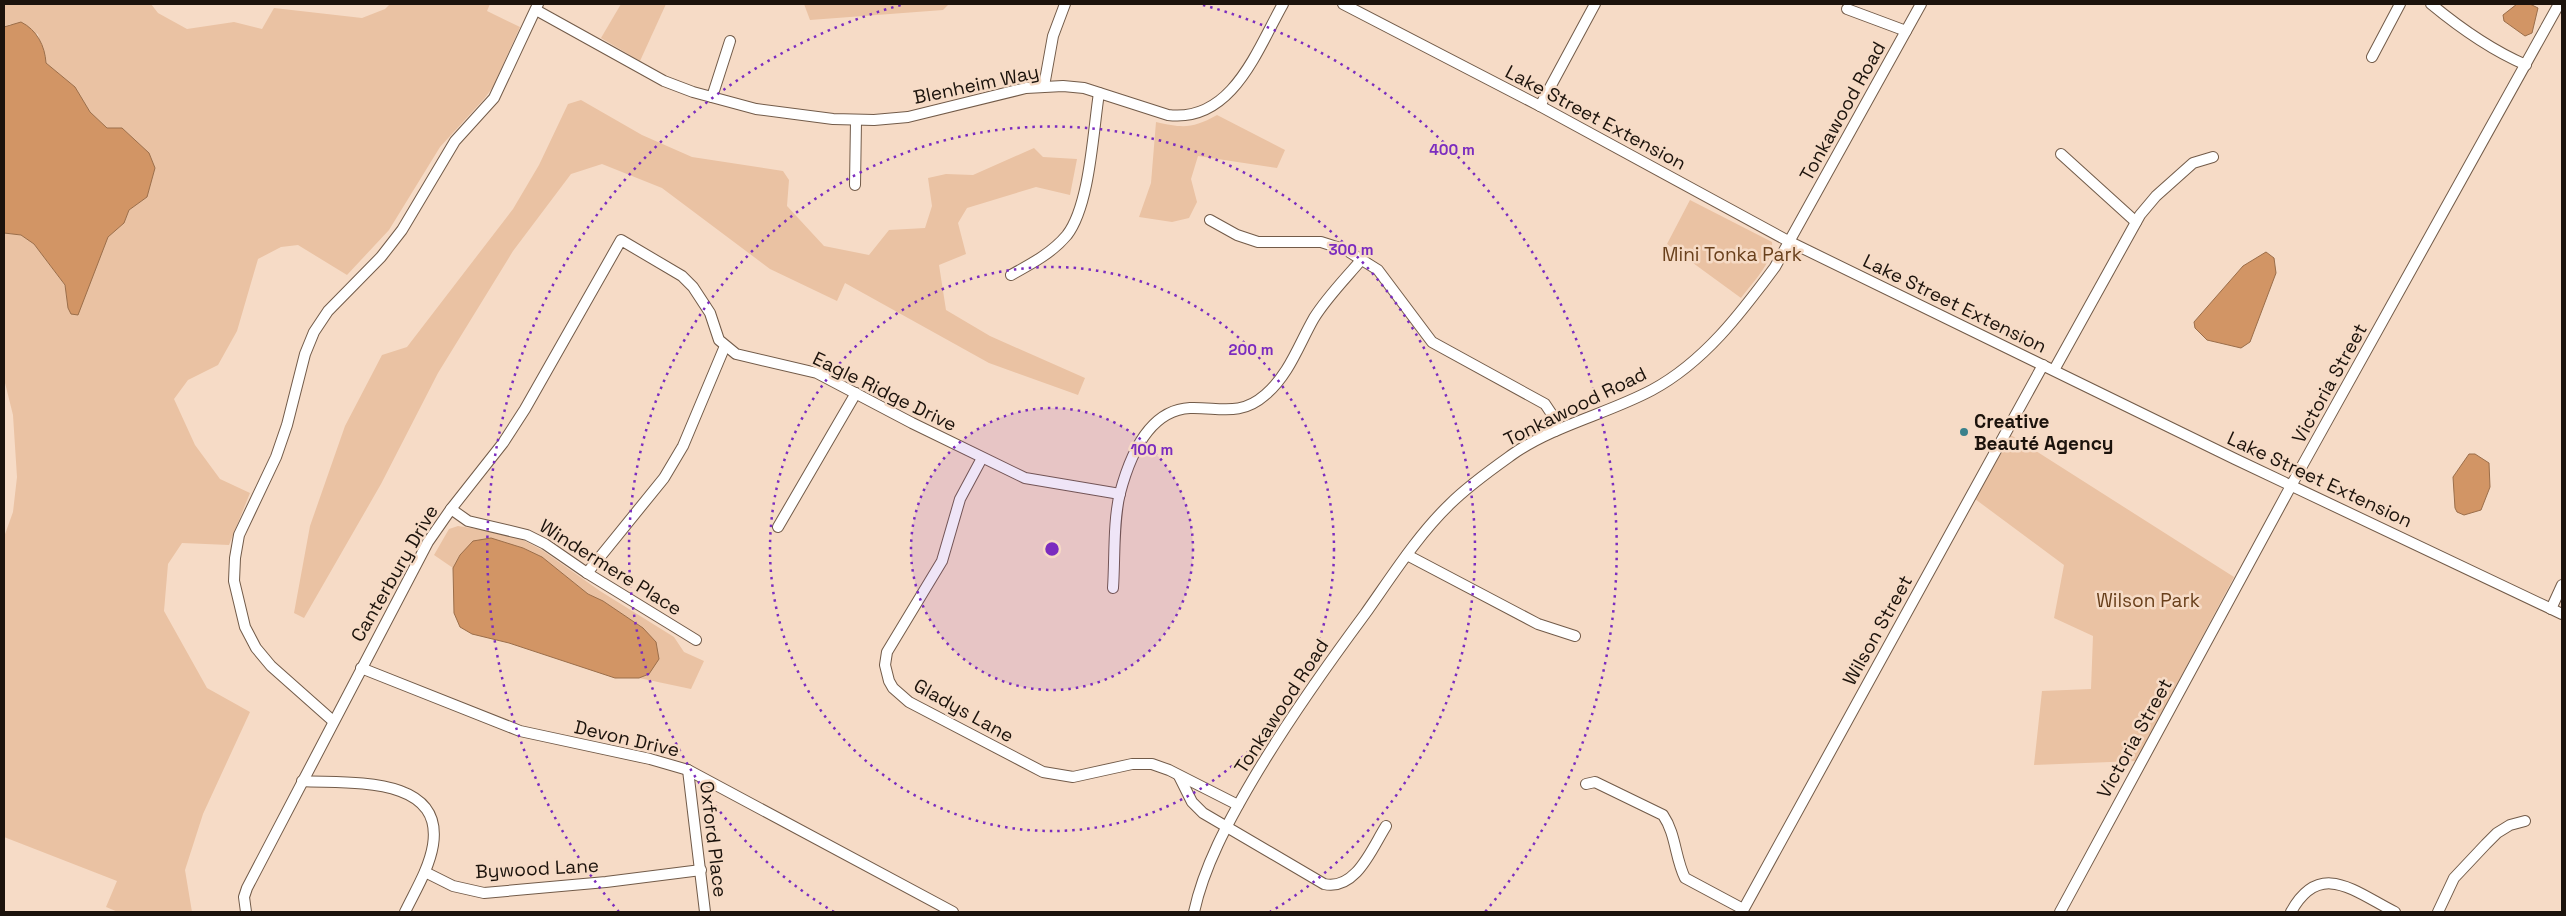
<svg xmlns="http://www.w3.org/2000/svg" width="2566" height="916" font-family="'Space Grotesk',sans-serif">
<rect width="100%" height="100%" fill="#f6dbc6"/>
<g fill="#eac2a3">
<path d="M4,4H151L158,13L187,29L234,22L262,29L274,8L362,18L385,9L390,4H490L487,11L520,27L493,87L484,99L440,147L389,230L347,275L298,245L281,247L258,259L237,331L218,365L188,380L174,399L195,445L220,479L250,493L229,545L182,543L168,564L164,611L207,688L250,712L203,814L185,870L192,912H118L106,907L117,881L4,837V537L13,512L17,477L13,415L4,379V233L21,235L34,244L65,286L68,308L96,264L108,237L124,223L129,210L147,197L155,168L149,153L122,128H107L90,112L75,87L46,63C46,52 40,44 38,34L10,24L4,27Z"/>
<polygon points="621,4 666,4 640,61 601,38"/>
<polygon points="804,4 949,4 943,10 810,20"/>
<polygon points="581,100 642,135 692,157 783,171 789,180 787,206 824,246 869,255 889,230 925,228 932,206 928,178 946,174 973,175 1034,148 1043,157 1077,159 1070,195 1036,187 967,208 958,223 966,254 939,265 946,310 990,336 1085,378 1078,395 989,363 845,283 837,301 770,269 662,188 602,164 571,174 513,251 438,373 381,484 304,618 294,613 310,526 345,426 382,355 407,347 513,209 539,165 568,104"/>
<path d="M1217,115L1285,150L1277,168L1198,156L1191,179L1197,202L1189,218L1172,222L1139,217L1151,183L1156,122C1183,128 1192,129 1217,115Z"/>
<path d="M1690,200L1772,242C1774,262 1752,283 1741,298L1667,244Z"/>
<polygon points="2006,432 2234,577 2136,761 2034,765 2042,691 2091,689 2093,636 2054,618 2064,565 1971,496"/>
<polygon points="458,526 490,531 521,539 542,550 600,591 674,637 684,652 704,661 691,689 639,678 649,674 643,628 603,601 588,594 542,557 523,548 514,545 460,555 453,568 434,555 449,529"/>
</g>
<g fill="#d29565" stroke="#9b6e4a">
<polygon points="2517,4 2530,4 2538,8 2532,33 2525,36 2504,21 2503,15"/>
<path d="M21,22C37,30 45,46 46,63L75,87L90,112L107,128H122L149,153L155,168L147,197L129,210L124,223L108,237L78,315L71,314L68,308L65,285L34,244L21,235L4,233V27Z"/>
<polygon points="2266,252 2274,258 2276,273 2250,342 2241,348 2207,340 2195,328 2194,322 2243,266"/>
<polygon points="2469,454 2475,454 2489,463 2490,487 2481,510 2464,515 2457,512 2455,508 2453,477"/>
<polygon points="491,538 523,548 542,557 588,594 603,601 643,628 656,642 659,659 649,674 639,678 615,678 509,643 472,634 460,627 454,613 453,568 460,555 473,541"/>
</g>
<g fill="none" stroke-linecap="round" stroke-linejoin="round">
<g stroke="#725b49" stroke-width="12">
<g id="minor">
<polyline points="1343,4 1540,106 1790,242 2235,459 2562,614"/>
<path d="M2431,4C2460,28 2491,50 2526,65"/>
<polyline points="1847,9 1906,31"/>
<path d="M536,10L664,81L693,92L756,109L833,119L874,120L908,117L1026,88L1063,86L1084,88L1168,115C1232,123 1257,50 1283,4"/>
<polyline points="2372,57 2400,4"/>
<polyline points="1044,86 1053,36 1065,4"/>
<polyline points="712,97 730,41"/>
<polyline points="1540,106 1595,4"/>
<polyline points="2061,154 2136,222"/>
<polyline points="855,185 856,121"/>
<polyline points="1210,220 1237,235 1258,242 1321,242 1346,250 1378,270 1432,342 1545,404 1553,416 1555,431"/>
<path d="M1011,275C1031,264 1052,253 1067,235C1090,205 1093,131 1099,93"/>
<polyline points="2054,370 2140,215 2156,196 2193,163 2213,157"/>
<polyline points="982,458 960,499 942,561 887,652 885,665 889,681 893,688 909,702 1043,772 1073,777 1132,764 1152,764 1169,770 1238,805"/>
<polyline points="451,509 468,521 527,535 545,544 587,573 696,640"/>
<polyline points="778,527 856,393"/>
<polyline points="1407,555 1538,624 1575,636"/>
<polyline points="587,573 664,478 683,446 725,346"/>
<path d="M1113,588C1115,559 1113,521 1120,493C1129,459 1148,410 1190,408C1219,407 1240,417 1265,395C1289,375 1299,344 1314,318C1327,297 1346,278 1362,259"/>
<polyline points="2551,609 2562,585"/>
<polyline points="361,668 520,731 650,759 688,770 953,912"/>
<polyline points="333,721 271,666 256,648 245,627 234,581 235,558 239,535 276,457 287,425 305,354 314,332 328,311 381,257 402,230 455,141 494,98 538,4"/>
<polyline points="688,770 705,912"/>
<path d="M1179,776L1192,802L1203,813L1324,884C1356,891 1372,848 1386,826"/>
<path d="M302,781C346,784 444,774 433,845C429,869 415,891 405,912"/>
<path d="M1586,784L1595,782L1663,815C1676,834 1675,858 1685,878L1743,909"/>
<polyline points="425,872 453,886 484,893 606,882 701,870"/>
<polyline points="246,912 244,897 247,888 428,542 451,509 503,443 525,409 621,240 682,276 693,287 710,313 719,340 736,354 817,373 912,423 1025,478 1120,494"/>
<path d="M1194,912C1204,866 1228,822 1252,781C1286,723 1325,668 1365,614C1392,576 1417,536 1450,504C1469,485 1492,469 1513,454C1555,425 1607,414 1652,390C1704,362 1741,313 1775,267L1921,4"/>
<polyline points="1742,912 2043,365"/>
<polyline points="2060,912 2292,484 2559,4"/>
<path d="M2291,912C2320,859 2355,892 2395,912"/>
<polyline points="2438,912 2454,878 2486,844 2497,833 2510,825 2525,821"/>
</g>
</g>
<use href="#minor" stroke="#fff" stroke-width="10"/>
</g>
<circle cx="1052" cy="549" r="141" fill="#7b2cbf" fill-opacity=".12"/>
<g fill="none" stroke="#7b2cbf" stroke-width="2.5" stroke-dasharray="2.5 5">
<circle cx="1052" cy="549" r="141"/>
<circle cx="1052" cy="549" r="282"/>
<path d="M834 912A423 423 0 1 1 1270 912"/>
<path d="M619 912A565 565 0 0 1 901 5M1203 5A565 565 0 0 1 1485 912"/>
</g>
<circle fill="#3a818b" stroke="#f6dbc6" stroke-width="2" cx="1964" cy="432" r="5"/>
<g text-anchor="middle" stroke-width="5" stroke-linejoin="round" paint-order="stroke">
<g font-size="19" fill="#1c130c" stroke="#f6dbc6">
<text transform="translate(976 84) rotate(-12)" y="7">Blenheim Way</text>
<text transform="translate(1842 111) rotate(-61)" y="7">Tonkawood Road</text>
<text transform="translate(1596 117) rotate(28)" y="7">Lake Street Extension</text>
<text transform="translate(1955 303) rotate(26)" y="7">Lake Street Extension</text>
<text transform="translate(2329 383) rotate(-61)" y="7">Victoria Street</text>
<text transform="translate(885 391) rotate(26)" y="7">Eagle Ridge Drive</text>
<text transform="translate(1575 406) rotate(-26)" y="7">Tonkawood Road</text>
<text transform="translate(2320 479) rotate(25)" y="7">Lake Street Extension</text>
<text transform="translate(611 567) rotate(32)" y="7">Windermere Place</text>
<text transform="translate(394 573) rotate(-60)" y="7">Canterbury Drive</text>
<text transform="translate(1877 630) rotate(-61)" y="7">Wilson Street</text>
<text transform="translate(1281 706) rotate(-57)" y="7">Tonkawood Road</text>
<text transform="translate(964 710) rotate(29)" y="7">Gladys Lane</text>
<text transform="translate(627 738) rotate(13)" y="7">Devon Drive</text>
<text transform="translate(2134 738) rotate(-61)" y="7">Victoria Street</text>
<text transform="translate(714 839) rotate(83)" y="7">Oxford Place</text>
<text transform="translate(537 868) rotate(-3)" y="7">Bywood Lane</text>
</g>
<g font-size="19" fill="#69401c" stroke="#f6dbc6">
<text x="1732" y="261">Mini Tonka Park</text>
<text x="2148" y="607">Wilson Park</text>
</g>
<g font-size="19" font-weight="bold" fill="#1c130c" stroke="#f6dbc6" text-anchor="start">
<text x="1974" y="428">Creative<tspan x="1974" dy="22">Beauté Agency</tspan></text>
</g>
</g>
<circle cx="1052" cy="549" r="8" fill="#7b2cbf" stroke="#f6dbc6" stroke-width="2.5"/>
<g font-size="15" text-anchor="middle" font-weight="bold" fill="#7b2cbf" stroke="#f6dbc6" stroke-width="5" stroke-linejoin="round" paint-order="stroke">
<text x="1452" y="155">400 m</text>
<text x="1351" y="255">300 m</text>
<text x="1251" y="355">200 m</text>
<text x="1152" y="455">100 m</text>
</g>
<rect width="2566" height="916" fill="none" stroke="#1c130c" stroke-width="10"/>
</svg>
